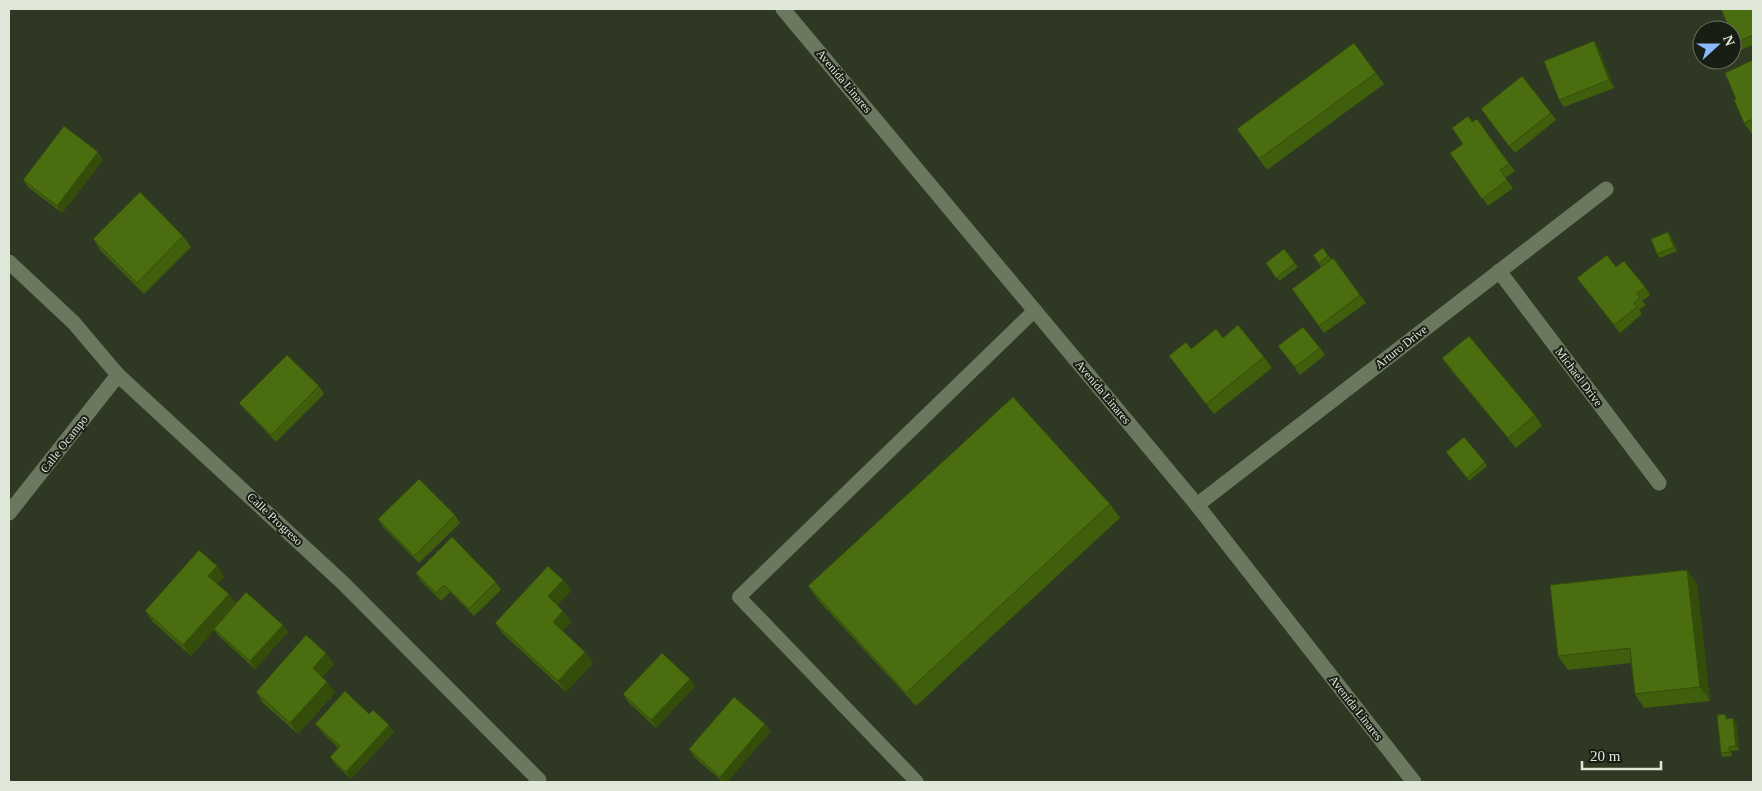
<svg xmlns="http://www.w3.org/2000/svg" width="1762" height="791" font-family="'Times New Roman',serif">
<rect width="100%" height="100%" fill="#2e3822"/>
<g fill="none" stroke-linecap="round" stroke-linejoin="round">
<polyline stroke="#6b785f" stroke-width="14" points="917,782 739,597 1035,310"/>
<g stroke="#6b785f" stroke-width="15">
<polyline points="783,9 1197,505 1414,782"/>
<polyline points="9,262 74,323 118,375 343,583 539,780 536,782"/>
<polyline points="1499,271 1659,483"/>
<polyline points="1197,505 1606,189"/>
<polyline points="9,513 118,375"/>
</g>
</g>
<g fill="#405f0d">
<polygon points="1753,9 1753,45 1741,50 1736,43"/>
<polygon points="1594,41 1599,49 1614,88 1564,107 1559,100"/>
<polygon points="1354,43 1384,84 1267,170 1237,129"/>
<polygon points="1753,60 1753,134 1752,134 1744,123 1736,99"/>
<polygon points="1481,109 1551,113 1556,120 1515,153"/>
<polygon points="1477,119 1515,171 1505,178 1513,188 1488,206 1450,153 1463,144 1472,122"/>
<polygon points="103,160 62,213 28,187 23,180"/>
<polygon points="183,236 191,247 144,294 100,250 93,239"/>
<polygon points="1671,236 1677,251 1660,258 1657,254"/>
<polygon points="1323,248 1331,259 1321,267 1313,255"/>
<polygon points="1284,249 1298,267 1279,281 1266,263"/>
<polygon points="1333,258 1366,303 1324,333 1292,289"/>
<polygon points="1616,267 1645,287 1650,295 1642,301 1646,305 1639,310 1642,314 1620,333 1577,278"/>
<polygon points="1223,338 1264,357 1272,368 1214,414 1169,356"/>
<polygon points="1278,346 1320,348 1325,355 1300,375"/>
<polygon points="1442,358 1535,415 1542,426 1516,448 1450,369"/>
<polygon points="319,386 324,394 276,442 245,410 239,403"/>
<polygon points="1446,452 1485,462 1487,466 1469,481"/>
<polygon points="1110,504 1120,518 916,706 818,600 808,586"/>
<polygon points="455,515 460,523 419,563 383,527 378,519"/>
<polygon points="217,566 224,577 217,584 229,594 236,604 283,625 288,632 255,669 219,636 214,630 191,656 153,622 145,611"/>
<polygon points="1687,570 1697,584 1710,701 1644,708 1635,694 1631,663 1568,670 1558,656"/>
<polygon points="416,573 496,582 501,590 474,616 450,592 441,601 421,581"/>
<polygon points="563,580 571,591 557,605 563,611 571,622 563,631 585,652 593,663 566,692 503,634 495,623"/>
<polygon points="334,664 322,677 327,682 335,693 298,734 263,703 256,692"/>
<polygon points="695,686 656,728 628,702 623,694"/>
<polygon points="369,714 394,732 351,779 335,764 330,757 338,748 321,731 315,724"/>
<polygon points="1725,714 1728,719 1736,722 1739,750 1731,751 1732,756 1723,757 1721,753"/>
<polygon points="771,731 727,782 723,782 694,757 689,749"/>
</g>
<g fill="#344d0a">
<polygon points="1594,41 1599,49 1614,88 1609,80"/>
<polygon points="98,152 103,160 62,213 57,206"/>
<polygon points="1668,232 1671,236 1677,251 1674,247"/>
<polygon points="217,566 224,577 215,587 208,576"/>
<polygon points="1687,570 1697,584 1710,701 1700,687"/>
<polygon points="563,580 571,591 556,607 548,596"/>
<polygon points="229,594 236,605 191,656 183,645"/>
<polygon points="563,611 571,622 561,633 553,622"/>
<polygon points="283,625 288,632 255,669 250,661"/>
<polygon points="585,652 593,663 566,692 558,681"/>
<polygon points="326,653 334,664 320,679 313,668"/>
<polygon points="690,679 695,686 656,728 651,720"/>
<polygon points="327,682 335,693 298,734 290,723"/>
<polygon points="1733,718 1736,722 1739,750 1736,746"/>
<polygon points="765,724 771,731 727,782 724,782 720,777"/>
<polygon points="389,725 394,732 351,779 346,772"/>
</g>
<g fill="#4a6e0f" stroke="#344d0a">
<polygon points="1721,9 1753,9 1753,35 1736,43 1732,34 1732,30 1730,30"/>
<polygon points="1594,41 1609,80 1559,100 1544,61"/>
<polygon points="1354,43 1376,73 1259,159 1237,129"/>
<polygon points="1753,60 1753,119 1744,123 1734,100 1736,99 1725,73"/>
<polygon points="1522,76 1551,113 1509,146 1481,109"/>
<polygon points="1468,116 1472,122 1477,119 1509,164 1500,170 1507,180 1482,199 1450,153 1463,144 1452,128"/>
<polygon points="64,126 98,152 57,206 23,180"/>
<polygon points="140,192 183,236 137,283 93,239"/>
<polygon points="1668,232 1674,247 1657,254 1651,239"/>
<polygon points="1323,248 1328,256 1319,263 1313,255"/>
<polygon points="1284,249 1295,263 1276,278 1266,263"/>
<polygon points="1607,255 1616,267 1624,261 1645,287 1637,293 1640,298 1634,303 1637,307 1614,325 1577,278"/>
<polygon points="1333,258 1360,295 1319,326 1292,289"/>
<polygon points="1238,325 1264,357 1206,404 1169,356 1186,342 1191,349 1216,329 1223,338"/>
<polygon points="1303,327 1320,348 1295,367 1278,346"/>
<polygon points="1469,336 1535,415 1508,438 1442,358"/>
<polygon points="287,355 319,386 271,435 239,403"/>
<polygon points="1013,397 1110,504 906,693 808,586"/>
<polygon points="1464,437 1485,462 1467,478 1446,452"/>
<polygon points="419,479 455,515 414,556 378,519"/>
<polygon points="452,537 496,582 469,609 444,585 436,593 416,573"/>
<polygon points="199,550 217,566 208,576 229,594 183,645 145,611"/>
<polygon points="548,566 563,580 548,596 563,611 553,622 585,652 558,681 495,623"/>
<polygon points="1687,570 1700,687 1635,694 1630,648 1558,656 1550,585"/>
<polygon points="246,592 283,625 250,661 214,629"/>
<polygon points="306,635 326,653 313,668 327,682 290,723 256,692"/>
<polygon points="662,653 690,679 651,720 623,694"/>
<polygon points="345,691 369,714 373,710 389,725 346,772 330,757 340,746 315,724"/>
<polygon points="734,697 765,724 720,777 689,749"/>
<polygon points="1725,714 1726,719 1733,718 1736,746 1729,747 1730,752 1721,753 1717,715"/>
</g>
<g text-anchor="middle" stroke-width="4" stroke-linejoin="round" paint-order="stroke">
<g font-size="12" fill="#dfe7d9" stroke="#191e14">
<text transform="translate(844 81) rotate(50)" y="4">Avenida Linares</text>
<text transform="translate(1401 347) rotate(-38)" y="4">Arturo Drive</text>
<text transform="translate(1579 377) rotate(53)" y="4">Michael Drive</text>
<text transform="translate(1103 392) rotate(50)" y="4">Avenida Linares</text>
<text transform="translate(64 444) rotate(-52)" y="4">Calle Ocampo</text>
<text transform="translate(275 519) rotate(43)" y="4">Calle Progreso</text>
<text transform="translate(1356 708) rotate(52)" y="4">Avenida Linares</text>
</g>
</g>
<rect width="1762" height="791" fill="none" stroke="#dfe7d9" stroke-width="20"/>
<g transform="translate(1717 45) rotate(69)"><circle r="24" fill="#191e14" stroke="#686e63"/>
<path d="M0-4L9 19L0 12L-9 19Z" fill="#89bafc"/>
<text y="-8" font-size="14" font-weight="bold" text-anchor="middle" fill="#dfe7d9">N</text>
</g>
<path d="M1582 761v8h79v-8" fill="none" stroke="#dfe7d9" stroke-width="2.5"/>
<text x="1590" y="761" font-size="15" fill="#dfe7d9" stroke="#191e14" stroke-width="4" paint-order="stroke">20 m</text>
</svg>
